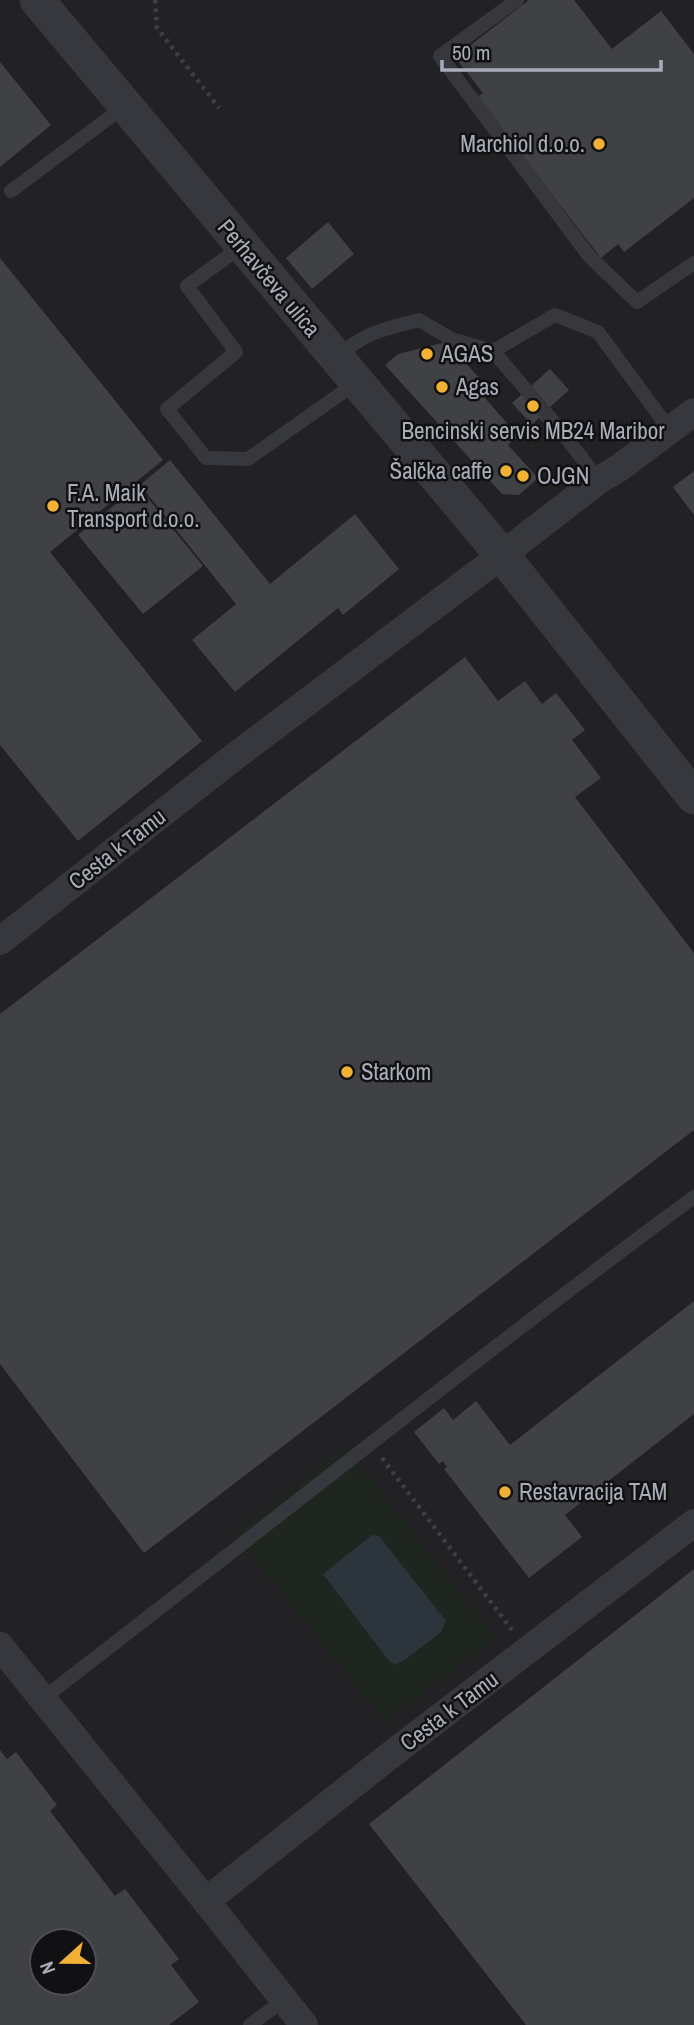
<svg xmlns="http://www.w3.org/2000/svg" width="694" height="2025" font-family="'Archivo Narrow',sans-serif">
<rect width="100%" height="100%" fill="#161618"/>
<path fill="#222225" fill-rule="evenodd" d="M0,0H694V2025H0ZM42,1941H84V1983H42Z"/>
<polygon fill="#1e261f" points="345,1448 495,1637 385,1722 236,1534"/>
<polygon fill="#2c353c" points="372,1535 379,1536 446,1621 441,1632 406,1659 395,1665 389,1661 323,1574"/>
<g fill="#404145" fill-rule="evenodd">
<polygon points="529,0 574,0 612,49 661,11 694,54 694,198 624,252 618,244 601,258 477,97 483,93 455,57"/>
<polygon points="0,62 51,125 0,167"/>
<polygon points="328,222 354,254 312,289 286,258"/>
<polygon points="0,258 163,460 50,552 202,741 78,841 0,745"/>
<polygon points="446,342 484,383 478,390 518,436 508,445 538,478 519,495 502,494 385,365 398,354"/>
<polygon points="550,369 569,390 548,409 564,445 539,418 532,425 512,403"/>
<polygon points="170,460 270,584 355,514 399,569 343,615 338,608 235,692 192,640 236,604 140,485"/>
<polygon points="694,471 694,515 673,487"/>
<polygon points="138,486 203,566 143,614 78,535"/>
<polygon points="465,657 498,701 525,681 542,704 556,693 585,730 572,740 601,778 575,797 694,953 694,1130 144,1553 0,1364 0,1014"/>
<polygon points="694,1301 694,1414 565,1515 582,1537 529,1578 444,1469 447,1467 443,1461 439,1464 414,1432 444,1408 453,1420 476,1401 510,1445"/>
<polygon points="694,1569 694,2025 526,2025 369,1824"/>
<path d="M0,1750L7,1759L16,1752L57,1805L50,1811L115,1896L125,1889L179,1959L171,1965L199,2002L169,2025H0ZM42,1941H84V1983H42Z"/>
</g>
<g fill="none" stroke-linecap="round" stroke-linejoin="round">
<g stroke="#3d3f44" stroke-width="4.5" stroke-dasharray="3.5 5" stroke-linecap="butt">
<polyline points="155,0 157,28 219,108"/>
<polyline points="382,1458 512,1630"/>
</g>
<g stroke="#37383d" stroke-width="14">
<polyline points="517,0 440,56 589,256 637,302 694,263"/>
<polyline points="11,191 125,106"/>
<polyline points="242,246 187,286 236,352 167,409 206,458 248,459 356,383"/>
<polyline points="493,351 555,315 598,332 670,430"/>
<path d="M337,358C363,332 385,329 419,320L451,339L493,351L557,426L599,480"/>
<path d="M42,1699C260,1532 473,1360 694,1197"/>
<polyline points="250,2025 284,2000"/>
</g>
<g stroke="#37383d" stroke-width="28">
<polyline points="0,941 234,757 502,555 599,480 619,468 694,412"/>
<polyline points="0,1646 206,1901 304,2025"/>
<polyline points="206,1901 388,1757 694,1523"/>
</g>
<polyline stroke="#37383d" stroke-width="35" points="37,0 502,555 694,797"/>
</g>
<g fill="#f2b134" stroke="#111113" stroke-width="2.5">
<circle cx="599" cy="144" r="7"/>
<circle cx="427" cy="354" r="7"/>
<circle cx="442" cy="387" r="7"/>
<circle cx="533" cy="406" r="7"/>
<circle cx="506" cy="471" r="7"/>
<circle cx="523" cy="476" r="7"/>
<circle cx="53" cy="506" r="7"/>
<circle cx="347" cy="1072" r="7"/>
<circle cx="505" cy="1492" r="7"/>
</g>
<g text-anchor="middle" stroke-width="5" stroke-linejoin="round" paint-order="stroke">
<g font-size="23" fill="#a8adb8" stroke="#111113" text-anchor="start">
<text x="585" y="152" text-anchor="end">Marchiol d.o.o.</text>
<text x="441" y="362">AGAS</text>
<text x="456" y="395">Agas</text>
<text x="533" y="439" text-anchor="middle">Bencinski servis MB24 Maribor</text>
<text x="492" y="479" text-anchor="end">Šalčka caffe</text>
<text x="537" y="484">OJGN</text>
<text x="67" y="501">F.A. Maik<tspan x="67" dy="26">Transport d.o.o.</tspan></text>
<text x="361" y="1080">Starkom</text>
<text x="519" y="1500">Restavracija TAM</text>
</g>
<g font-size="23" fill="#a8adb8" stroke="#111113">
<text transform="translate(269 278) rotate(50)" y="8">Perhavčeva ulica</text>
<text transform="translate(117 849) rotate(-38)" y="8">Cesta k Tamu</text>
<text transform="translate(449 1711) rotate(-37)" y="8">Cesta k Tamu</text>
</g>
</g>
<g transform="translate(63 1962) rotate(249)"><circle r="33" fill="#111113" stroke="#4d4f55" stroke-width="2"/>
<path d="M0-5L12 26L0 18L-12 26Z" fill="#f2b134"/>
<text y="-10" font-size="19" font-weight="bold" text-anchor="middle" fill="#a8adb8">N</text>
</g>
<path d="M442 60v10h219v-10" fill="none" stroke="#a8adb8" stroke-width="3.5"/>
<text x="452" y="60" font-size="21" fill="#a8adb8" stroke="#111113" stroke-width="5" paint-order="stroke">50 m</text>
</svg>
